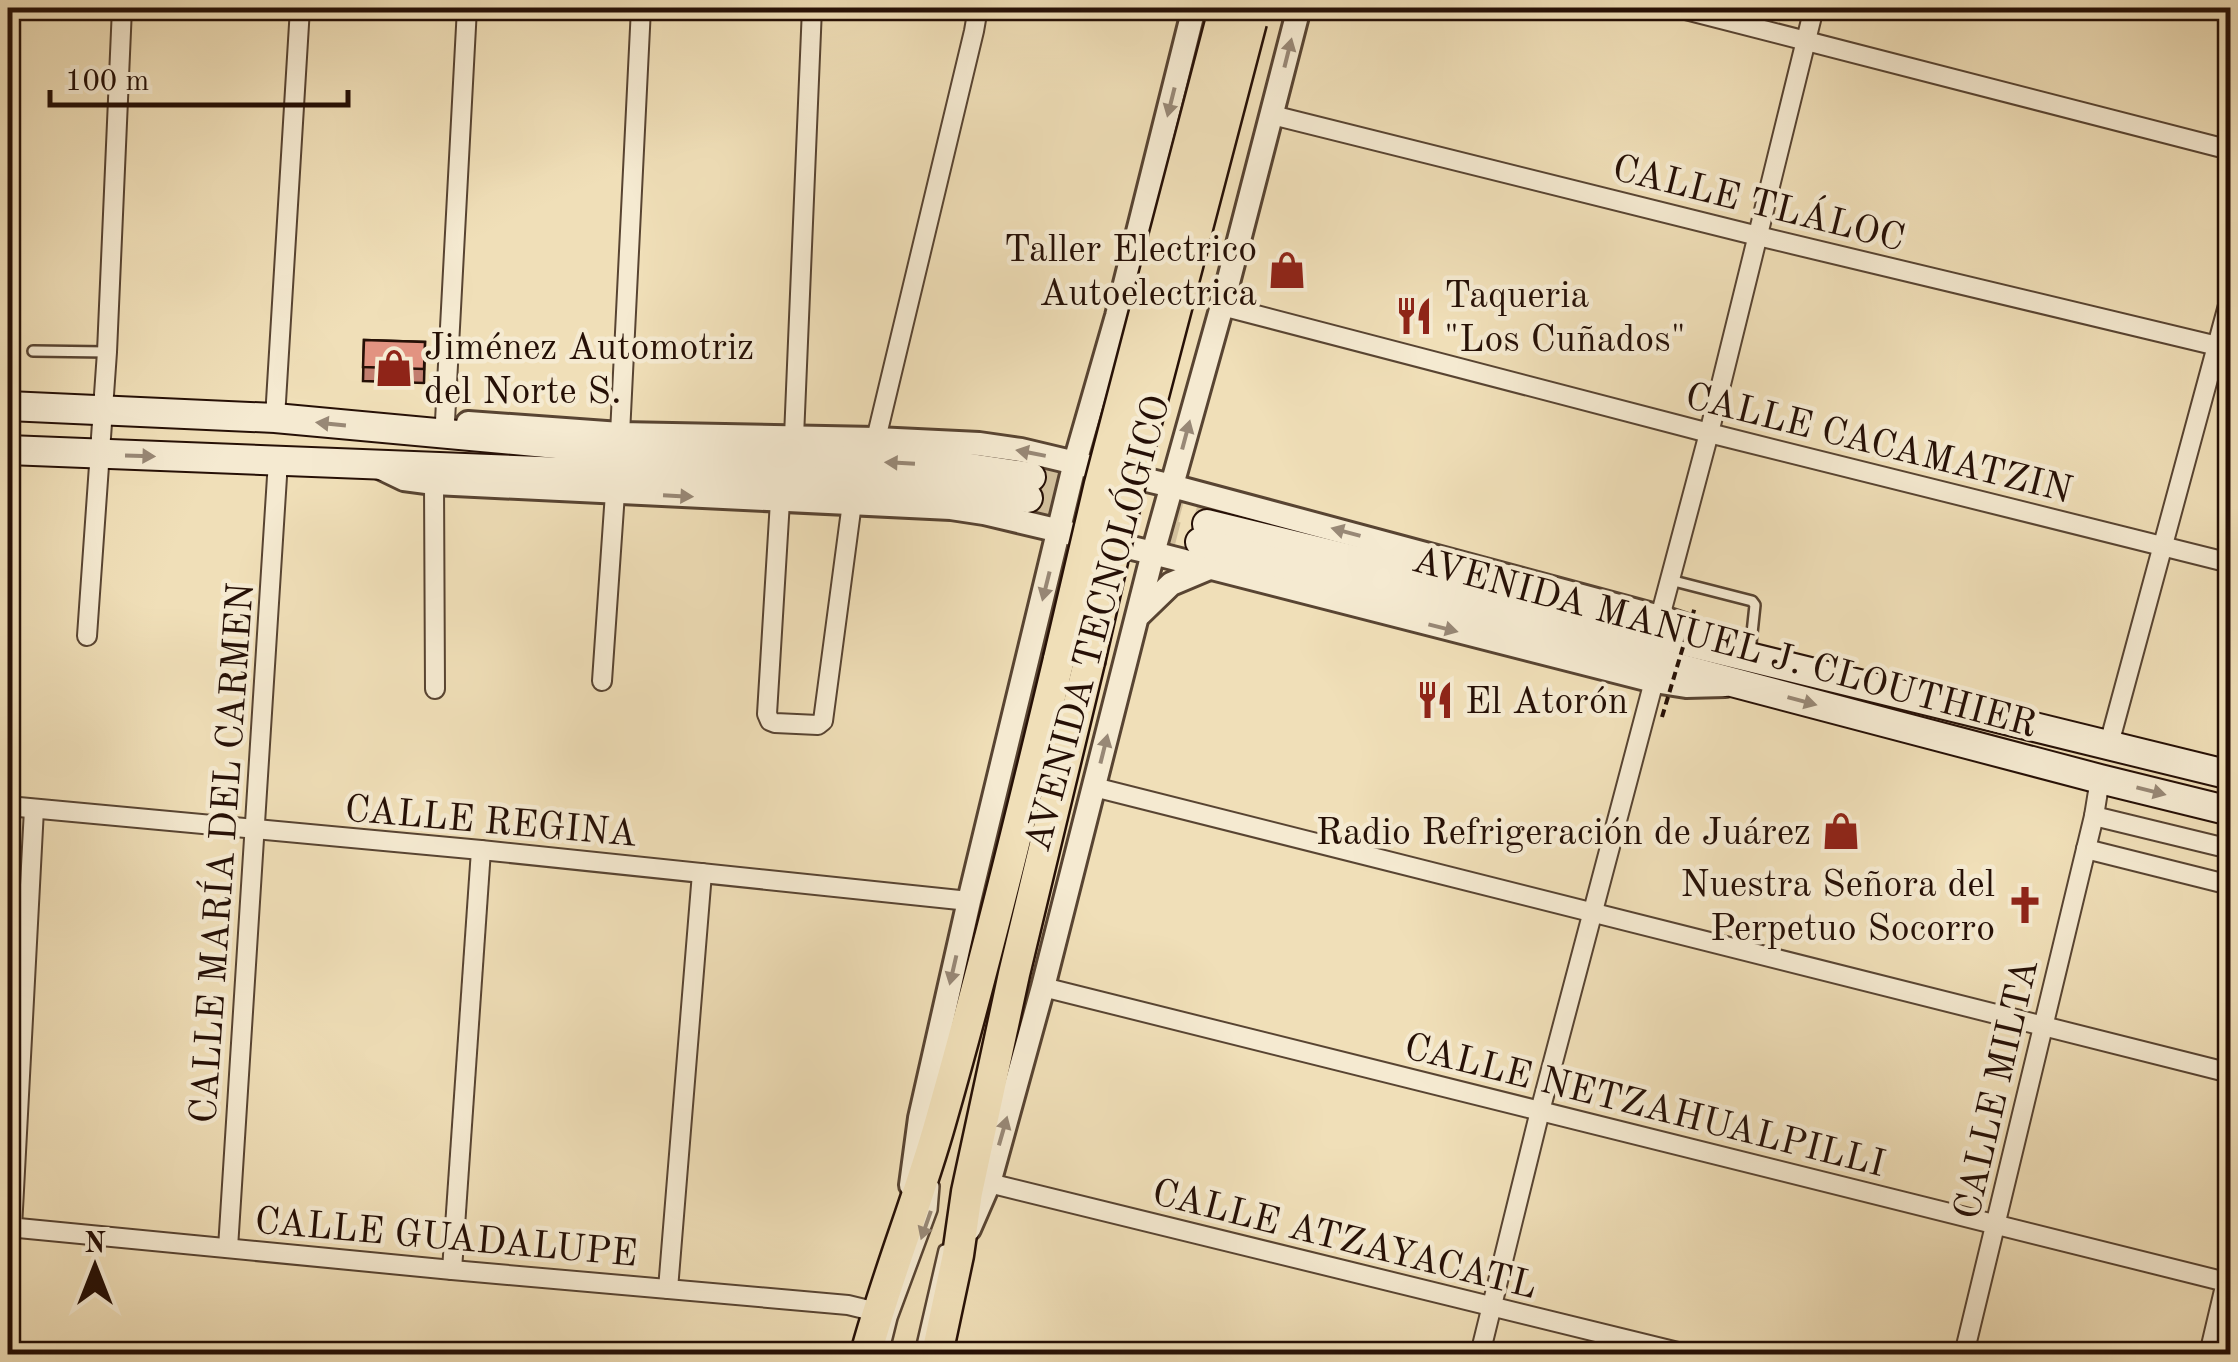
<svg xmlns="http://www.w3.org/2000/svg" width="2238" height="1362" font-family="'Old Standard TT',serif">
<rect width="100%" height="100%" fill="#f0dfb8"/>
<filter id="stains"><feTurbulence type="fractalNoise" baseFrequency=".002" numOctaves="4"/><feColorMatrix values="0 0 0 0 .2 0 0 0 0 .09 0 0 0 0 .02 0 0 0 .5 -.17"/></filter>
<radialGradient id="worn" r=".72"><stop offset=".6" stop-color="#630" stop-opacity="0"/><stop offset="1" stop-color="#630" stop-opacity=".3"/></radialGradient>
<g fill="none" stroke-linecap="round" stroke-linejoin="round">
<g stroke="#d2c09d" stroke-width="28" stroke-dasharray="28 14" stroke-linecap="butt">
<polyline points="1031,477 1207,524"/>
<polyline points="1028,498 1200,542"/>
</g>
<g stroke="#584432" stroke-width="14">
<g id="service">
<polyline points="33,351 107,352"/>
<polyline points="1670,580 1752,601 1755,605 1750,652"/>
<polyline points="883,1354 892,1318 932,1210 934,1186"/>
<polyline points="920,1354 944,1250"/>
</g>
</g>
<g stroke="#584432" stroke-width="22">
<g id="minor">
<polyline points="1678,8 2230,150"/>
<polyline points="1272,115 1758,236 2230,349"/>
<polyline points="1222,306 1709,433 2230,563"/>
<polyline points="275,418 300,8"/>
<polyline points="445,421 467,8"/>
<polyline points="620,434 641,8"/>
<polyline points="794,437 812,8"/>
<polyline points="876,439 974,31 978,8"/>
<polyline points="434,483 435,689"/>
<polyline points="780,501 767,714 770,721 775,723 818,725 823,721 852,503"/>
<polyline points="1660,617 1709,433 1814,8"/>
<polyline points="87,636 107,352 122,8"/>
<polyline points="602,681 615,493"/>
<polyline points="2109,744 2230,298"/>
<polyline points="1094,787 2230,1073"/>
<polyline points="8,806 481,850 969,901"/>
<polyline points="2094,816 2230,849"/>
<polyline points="2086,849 2230,885"/>
<polyline points="1043,987 2230,1283"/>
<polyline points="989,1183 1686,1354"/>
<polyline points="8,1227 452,1270 848,1305 877,1312"/>
<polyline points="12,1228 34,809"/>
<polyline points="228,1248 278,461"/>
<polyline points="452,1270 481,850"/>
<polyline points="668,1289 702,873"/>
<polyline points="1480,1354 1540,1111 1654,681"/>
<polyline points="1964,1354 2094,816 2100,779"/>
<polyline points="2209,1354 2230,1265"/>
</g>
</g>
<g stroke="#584432" stroke-width="28">
<g id="tertiary">
<polyline points="468,423 620,434 876,439 979,444 1021,450 1172,486 1660,617 1684,625 1719,642"/>
<polyline points="377,466 404,479 434,483 951,508 984,513 1153,553 1654,681 1686,686 1725,685"/>
<polyline points="1140,614 1171,584 1209,568"/>
<polyline points="911,1185 920,1118 969,901 1075,462 1117,316 1194,8"/>
<polyline points="969,1229 989,1183 1043,987 1153,553 1222,306 1299,8"/>
</g>
</g>
<g stroke="#261006" stroke-width="32">
<g id="secondary">
<polyline points="8,406 275,418 610,449 957,466 1031,477"/>
<polyline points="8,450 923,486 1028,498"/>
<polyline points="1207,524 2230,775"/>
<polyline points="1200,542 2100,779 2230,811"/>
</g>
</g>
<g stroke="#261006" stroke-width="35">
<g id="primary">
<path d="M866,1354C887,1276 918,1201 940,1123C984,969 1022,814 1059,659"/>
<polyline points="937,1354 958,1255 967,1192 1014,974 1089,662"/>
</g>
</g>
<use href="#service" stroke="#f5ead1" stroke-width="9"/>
<use href="#minor" stroke="#f5ead1" stroke-width="18"/>
<use href="#tertiary" stroke="#f5ead1" stroke-width="22"/>
<use href="#secondary" stroke="#f5ead1" stroke-width="28"/>
<use href="#primary" stroke="#f0dfb8" stroke-width="30"/>
<g stroke="#261006" stroke-width="35" stroke-linecap="butt">
<g id="primary-bridge">
<polyline points="1059,659 1100,484 1222,18"/>
<polyline points="1089,662 1128,491 1251,22"/>
</g>
</g>
<polyline stroke="#261006" stroke-width="4" stroke-dasharray="8 5" stroke-linecap="butt" points="1662,717 1695,607"/>
<use href="#primary-bridge" stroke="#f0dfb8" stroke-width="30"/>
</g>
<polygon fill="#c27e6f" stroke="#261006" stroke-width="2.5" points="364,340 425,342 424,383 363,381"/>
<polygon fill="#e29381" stroke="#261006" stroke-width="2.5" points="364,340 425,342 424,369 363,367"/>
<defs><path id="oneway-solid" d="M-6-.8H1V-3.2L6.5 0L1 3.2V.8H-6Z" transform="scale(2.5)"/></defs>
<g fill="#988876">
<use href="#oneway-solid" transform="translate(1288 53) rotate(-76)"/>
<use href="#oneway-solid" transform="translate(1171 102) rotate(104)"/>
<use href="#oneway-solid" transform="translate(331 424) rotate(-174)"/>
<use href="#oneway-solid" transform="translate(1186 435) rotate(-75)"/>
<use href="#oneway-solid" transform="translate(1031 453) rotate(-169)"/>
<use href="#oneway-solid" transform="translate(140 456) rotate(2)"/>
<use href="#oneway-solid" transform="translate(900 463) rotate(-177)"/>
<use href="#oneway-solid" transform="translate(678 496) rotate(3)"/>
<use href="#oneway-solid" transform="translate(1346 532) rotate(-165)"/>
<use href="#oneway-solid" transform="translate(1046 586) rotate(104)"/>
<use href="#oneway-solid" transform="translate(1443 628) rotate(14)"/>
<use href="#oneway-solid" transform="translate(1802 701) rotate(15)"/>
<use href="#oneway-solid" transform="translate(1104 749) rotate(-76)"/>
<use href="#oneway-solid" transform="translate(2151 791) rotate(14)"/>
<use href="#oneway-solid" transform="translate(953 970) rotate(103)"/>
<use href="#oneway-solid" transform="translate(1003 1131) rotate(-74)"/>
<use href="#oneway-solid" transform="translate(926 1225) rotate(109)"/>
</g>
<defs>
<g id="shop-bare" transform="scale(3)"><path d="M-5-2.5h2.3a2.7 3.5 0 0 1 5.4 0H5L5.5 6h-11ZM-1.5-2.5h3a1.5 2.3 0 0 0-3 0Z" fill="#8f2418" stroke="#f5ead1" stroke-width="2.5" paint-order="stroke"/></g>
<g id="restaurant-bare" transform="scale(3)"><path d="M-5-6h1v4h1v-4h1v4h1v-4h1v5L-1.5 .5V6h-2V.5L-5-1ZM5-6V6H3V1.5H1.5Q1.5-4 5-6Z" fill="#8f2418" stroke="#f5ead1" stroke-width="2.5" paint-order="stroke"/></g>
<g id="church-bare" transform="scale(3)"><path d="M-1.2-6h2.4v3.5h3.3v2.4h-3.3V6h-2.4V-.1h-3.3v-2.4h3.3Z" fill="#8f2418" stroke="#f5ead1" stroke-width="2.5" paint-order="stroke"/></g>
</defs>
<g fill-rule="evenodd">
<use href="#shop-bare" x="1287" y="270"/>
<use href="#restaurant-bare" x="1414" y="316"/>
<use href="#shop-bare" x="394" y="368"/>
<use href="#restaurant-bare" x="1435" y="700"/>
<use href="#shop-bare" x="1841" y="831"/>
<use href="#church-bare" x="2025" y="905"/>
</g>
<g text-anchor="middle" stroke-width="9" stroke-linejoin="round" paint-order="stroke">
<g font-size="38" fill="#261006" stroke="#f5ead1">
<text transform="translate(1759 202) rotate(14)" y="13">CALLE TLÁLOC</text>
<text transform="translate(1879 442) rotate(14)" y="13">CALLE CACAMATZIN</text>
<text transform="translate(1096 623) rotate(-75)" y="13">AVENIDA TECNOLÓGICO</text>
<text transform="translate(1725 641) rotate(15)" y="13">AVENIDA MANUEL J. CLOUTHIER</text>
<text transform="translate(491 820) rotate(5)" y="13">CALLE REGINA</text>
<text transform="translate(221 853) rotate(-86)" y="13">CALLE MARÍA DEL CARMEN</text>
<text transform="translate(1995 1089) rotate(-77)" y="13">CALLE MILTA</text>
<text transform="translate(1645 1104) rotate(14)" y="13">CALLE NETZAHUALPILLI</text>
<text transform="translate(446 1236) rotate(5)" y="13">CALLE GUADALUPE</text>
<text transform="translate(1345 1238) rotate(14)" y="13">CALLE ATZAYACATL</text>
</g>
<g font-size="38" fill="#261006" stroke="#f5ead1" text-anchor="end">
<text x="1257" y="261">Taller Electrico<tspan x="1257" dy="44">Autoelectrica</tspan></text>
<text x="1444" y="307" text-anchor="start">Taqueria<tspan x="1444" dy="44">"Los Cuñados"</tspan></text>
<text x="424" y="359" text-anchor="start">Jiménez Automotriz<tspan x="424" dy="44">del Norte S.</tspan></text>
<text x="1465" y="713" text-anchor="start">El Atorón</text>
<text x="1811" y="844">Radio Refrigeración de Juárez</text>
<text x="1995" y="896">Nuestra Señora del<tspan x="1995" dy="44">Perpetuo Socorro</tspan></text>
</g>
</g>
<rect width="2238" height="1362" fill="none" stroke="#f0dfb8" stroke-width="40"/>
<rect x="10" y="10" width="2218" height="1342" fill="none" stroke="#261006" stroke-width="5"/>
<rect x="20" y="20" width="2198" height="1322" fill="none" stroke="#261006" stroke-width="2.5"/>
<g transform="translate(95 1267)" stroke="#f5ead1" stroke-width="8" paint-order="stroke">
<path d="M0-8L18 38L0 25L-18 38Z" fill="#261006"/>
<text y="-15" font-size="28" font-weight="bold" text-anchor="middle" fill="#261006">N</text>
</g>
<path d="M50 90v15h298v-15" fill="none" stroke="#261006" stroke-width="5"/>
<text x="65" y="90" font-size="30" fill="#261006" stroke="#f5ead1" stroke-width="8" paint-order="stroke">100 m</text>
<rect width="100%" height="100%" filter="url(#stains)"/>
<rect width="100%" height="100%" fill="url(#worn)"/>
</svg>
